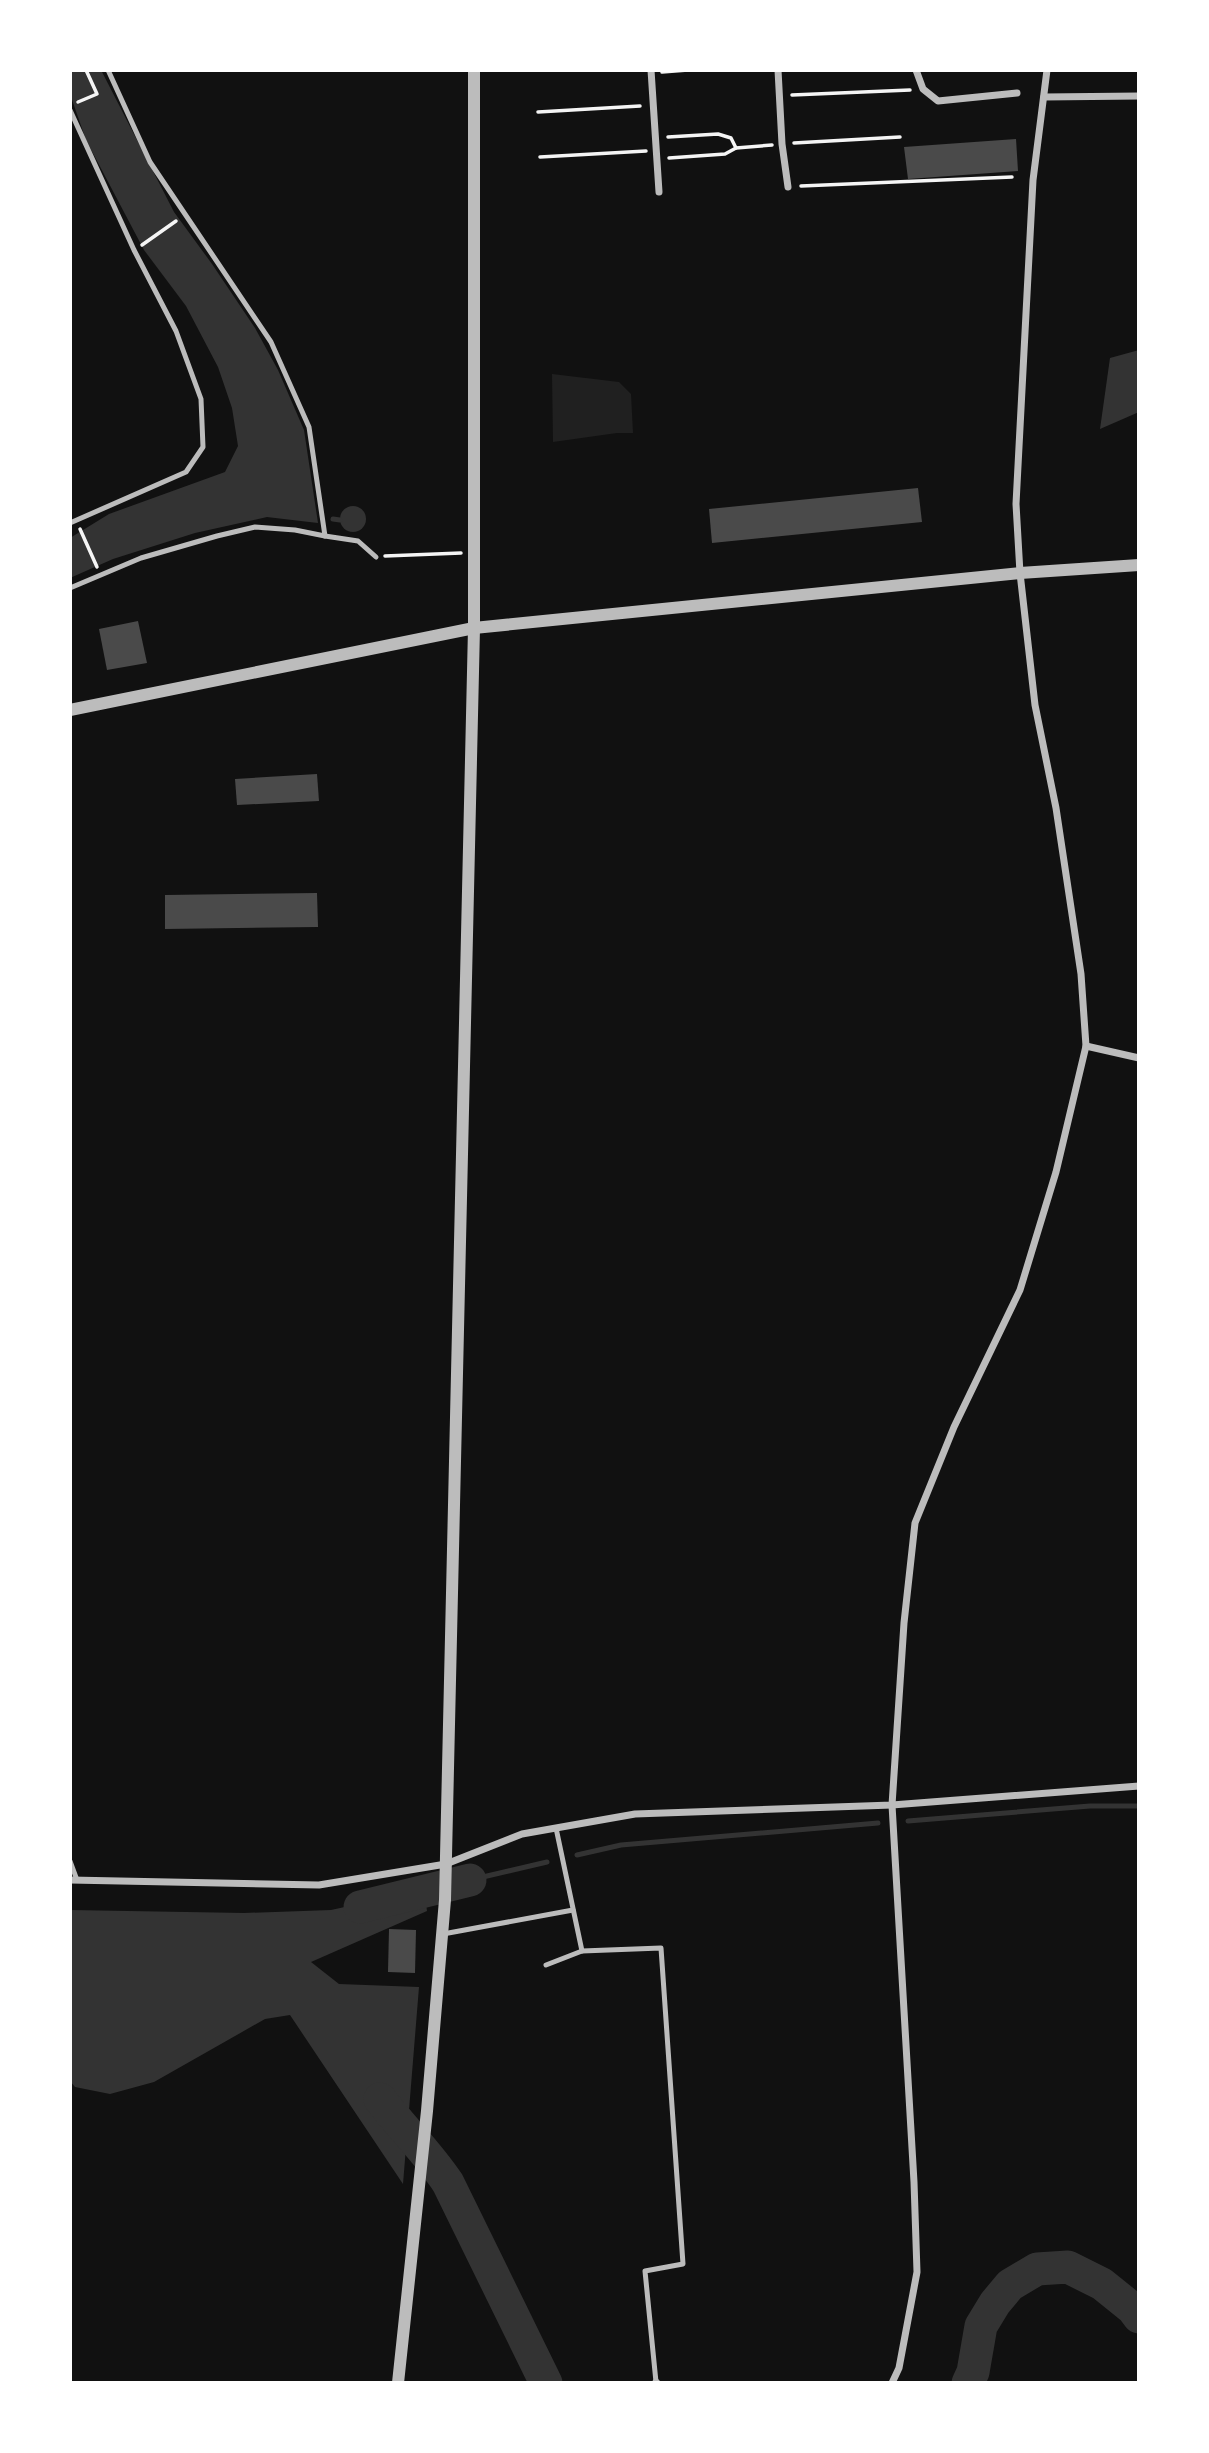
<svg xmlns="http://www.w3.org/2000/svg" width="1209" height="2453" font-family="Raleway,sans-serif">
<rect width="100%" height="100%" fill="#111"/>
<polygon fill="#202020" points="552,374 619,382 631,394 633,433 617,433 553,442"/>
<g fill="#333">
<polygon points="70,70 101,70 174,212 212,264 255,328 278,370 304,430 318,523 267,517 195,533 113,559 70,578 70,538 109,514 225,472 238,446 232,408 218,367 186,306 144,250 86,140 70,94"/>
<polygon points="1139,350 1139,412 1100,429 1110,358"/>
<circle cx="353" cy="519" r="13"/>
<polygon points="395,1896 425,1896 427,1911 311,1962 339,1984 419,1987 403,2184 290,2015 265,2019 154,2082 110,2094 75,2087 70,2081 70,1910 244,1913 331,1910"/>
</g>
<g fill="none" stroke-linecap="round" stroke-linejoin="round">
<g stroke="#333" stroke-width="5">
<polyline points="333,519 340,520"/>
<polyline points="908,1821 1090,1806 1139,1806"/>
<polyline points="577,1855 621,1845 878,1823"/>
<polyline points="470,1880 547,1862"/>
</g>
<g stroke="#333" stroke-width="33">
<polyline points="360,1907 470,1880"/>
<path d="M380,2099C402,2128 428,2153 448,2183L546,2383"/>
<polyline points="968,2383 973,2372 981,2326 995,2303 1010,2285 1037,2269 1068,2267 1102,2284 1133,2309 1139,2317"/>
</g>
</g>
<g fill="#4a4a4a">
<polygon points="1016,139 1018,171 908,179 904,147"/>
<polygon points="918,488 922,522 712,543 709,509"/>
<polygon points="138,621 147,663 107,670 99,629"/>
<polygon points="317,774 319,801 237,805 235,779"/>
<polygon points="317,893 318,927 165,929 165,895"/>
<polygon points="389,1929 416,1930 415,1973 388,1972"/>
</g>
<g fill="none" stroke-linecap="round" stroke-linejoin="round">
<g stroke="#f5f5f5" stroke-width="3.5">
<polyline points="662,72 688,70"/>
<polyline points="792,95 910,90"/>
<polyline points="78,102 97,94 86,70"/>
<polyline points="538,112 640,106"/>
<polyline points="668,137 718,134 731,138 736,148"/>
<polyline points="794,143 900,137"/>
<polyline points="540,157 646,151"/>
<polyline points="669,158 725,154 736,148 772,145"/>
<polyline points="801,186 1012,177"/>
<polyline points="142,245 176,221"/>
<polyline points="80,529 97,567"/>
<polyline points="385,556 461,553"/>
</g>
<g stroke="#bcbcbc" stroke-width="5">
<polyline points="70,110 134,250 176,331 201,399 203,447 186,472 70,523"/>
<polyline points="325,536 358,541 376,557"/>
<polyline points="70,588 141,558 217,536 255,527 295,530 325,536 309,427 271,342 150,162 108,70"/>
<polyline points="556,1828 582,1951"/>
<polyline points="70,1861 77,1880"/>
<polyline points="443,1934 573,1910"/>
<polyline points="546,1965 582,1951 661,1948 683,2264 645,2271 656,2382"/>
</g>
<g stroke="#bcbcbc" stroke-width="7">
<polyline points="651,70 659,192"/>
<polyline points="778,70 782,144 788,187"/>
<polyline points="916,70 923,89 938,101 1017,93"/>
<polyline points="1044,97 1139,96"/>
<polyline points="1086,1046 1139,1058"/>
<polyline points="70,1880 319,1885 446,1864 522,1834 635,1814 892,1805 1139,1786"/>
<polyline points="656,2382 657,2383"/>
<polyline points="892,2383 899,2368 917,2272 914,2182 892,1805 904,1623 915,1523 954,1427 1020,1290 1056,1172 1086,1046 1081,974 1056,808 1035,705 1020,573 1016,504 1033,180 1047,70"/>
</g>
<g stroke="#bcbcbc" stroke-width="12">
<polyline points="70,710 474,628 1020,573 1139,565"/>
<polyline points="398,2383 427,2111 445,1900 474,628 474,70"/>
</g>
</g>
<rect width="1209" height="2453" fill="none" stroke="#ffffff" stroke-width="144"/>
</svg>
